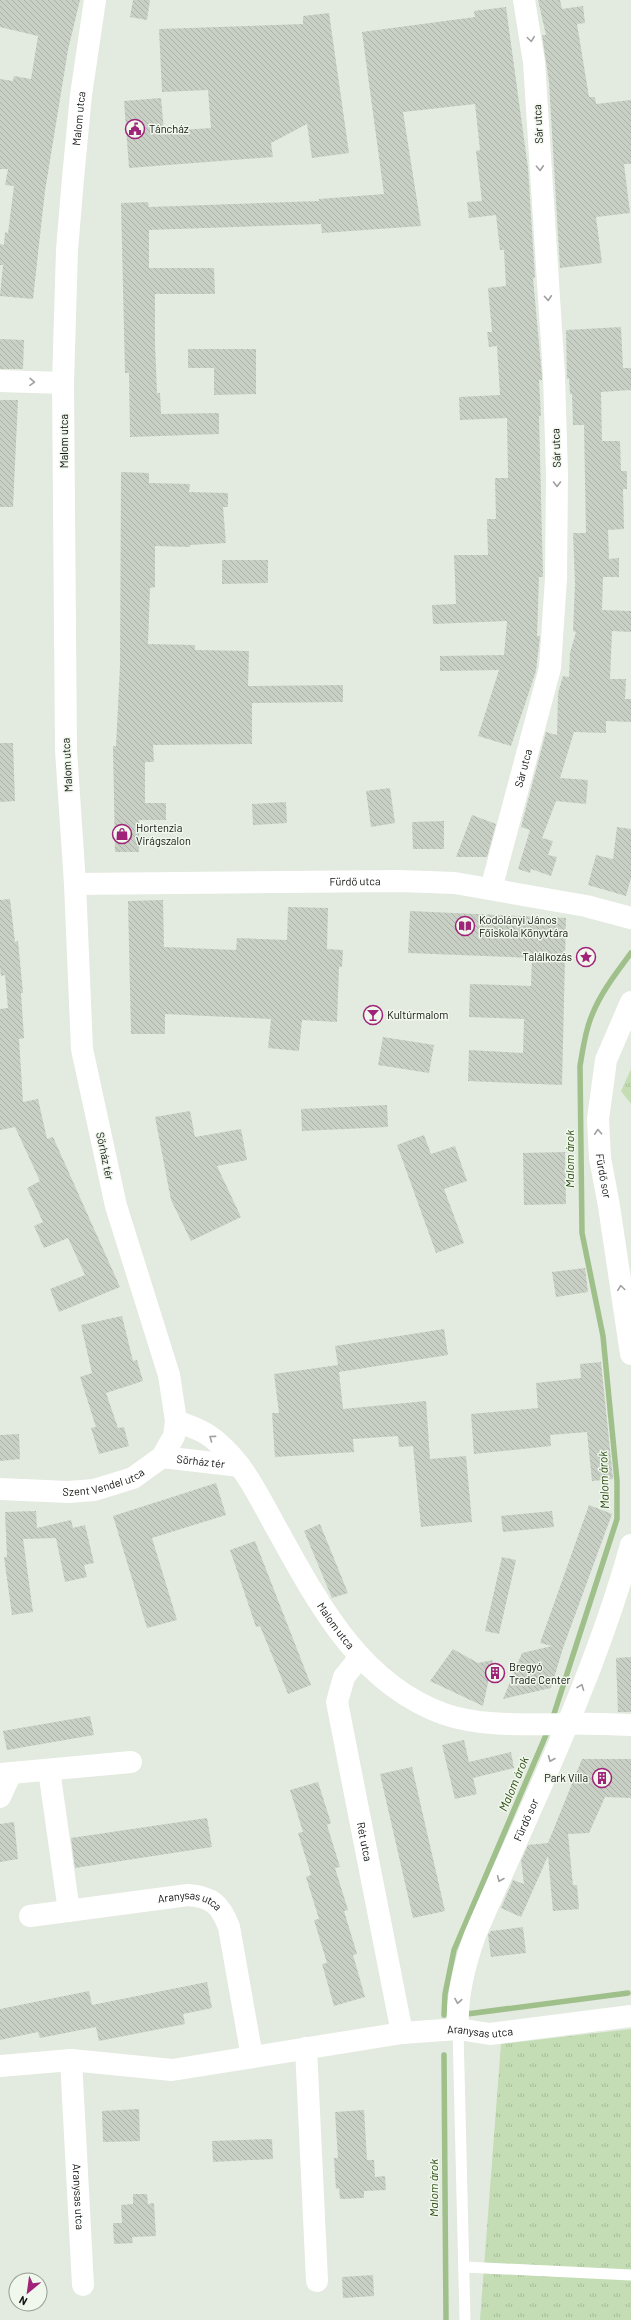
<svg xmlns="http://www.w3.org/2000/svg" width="631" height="2320" font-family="Barlow,sans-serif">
<defs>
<pattern id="grass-tufts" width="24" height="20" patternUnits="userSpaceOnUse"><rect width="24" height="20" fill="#c4ddb5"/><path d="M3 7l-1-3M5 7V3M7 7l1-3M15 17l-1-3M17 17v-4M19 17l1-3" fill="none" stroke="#a7bd9a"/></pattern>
<pattern id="building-back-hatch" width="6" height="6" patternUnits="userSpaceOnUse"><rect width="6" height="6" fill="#c8cfc4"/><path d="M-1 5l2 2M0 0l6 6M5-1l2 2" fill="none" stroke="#abb1a7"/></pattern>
</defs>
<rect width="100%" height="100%" fill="#e3eadf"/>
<g fill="url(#grass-tufts)">
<polygon points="631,1069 631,1104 621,1091"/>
<polygon points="631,2029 631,2320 480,2320 501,2044"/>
</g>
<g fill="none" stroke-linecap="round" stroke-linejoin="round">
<g stroke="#9fc08a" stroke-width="5.5">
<path d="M552,1720L617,1519V1481L603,1336L582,1233L580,1066C583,1049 585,1031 592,1015C601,992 617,972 631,953"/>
<polyline points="467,2014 628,1993"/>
<polyline points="444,2015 445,1994 454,1950 549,1728"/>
<polyline points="444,2055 446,2320"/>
</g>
</g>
<g fill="url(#building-back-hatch)">
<polygon points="0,0 80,0 68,50 45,191 33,299 0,296 3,265 0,265 0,244 4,245 5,232 8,233 14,186 5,185 8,169 0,169 0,79 13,81 14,76 31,79 38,36 0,27"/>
<polygon points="133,0 150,0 147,20 130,17"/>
<polygon points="538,0 560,0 562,9 583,6 585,23 577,24 589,97 595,97 596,104 631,100 631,164 624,164 630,213 596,217 602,263 560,268 549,82 542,35 546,35"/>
<polygon points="506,7 528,168 535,278 533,278 542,377 542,380 539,380 541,416 539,416 543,577 539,577 537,636 540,636 536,671 511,746 478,736 499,670 440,671 440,656 504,655 507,621 433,624 432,605 456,604 454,555 488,555 487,519 496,519 495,478 508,478 507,418 460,420 459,397 500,395 497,346 489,347 487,332 492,332 488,288 506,286 504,250 500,250 496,215 469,218 467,202 482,201 476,151 480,150 475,104 403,112 421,226 322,233 321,224 149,230 149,268 214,268 215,294 155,294 155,344 157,393 160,393 161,414 219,413 219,434 130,437 129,373 125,373 121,203 148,202 149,207 319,201 319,199 384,194 362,32 475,17 474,11"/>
<polygon points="329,13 349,153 312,158 307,124 271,143 273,157 129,168 124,101 161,98 164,131 211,128 208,90 162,92 159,29 303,24 303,16"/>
<polygon points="621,327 623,368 631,368 631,390 601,392 602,441 620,441 621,471 627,471 627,489 623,489 624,529 608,530 609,559 619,558 619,577 603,577 602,610 631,611 631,632 612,631 610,679 626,679 625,699 631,699 631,722 606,721 606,733 574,732 560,778 588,780 586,804 556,801 542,838 553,841 548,855 557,857 551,876 531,869 530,873 518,869 530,830 521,827 546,732 557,735 558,693 563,676 569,677 570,653 576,632 573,631 575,583 573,533 586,533 584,425 573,425 572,394 570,394 569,378 567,379 566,330"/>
<polygon points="0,339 24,340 23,369 0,369"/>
<polygon points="188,349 256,349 256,394 214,395 214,368 188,368"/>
<polygon points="0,400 18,400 13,507 0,507"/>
<polygon points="121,472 149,473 149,483 190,484 189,492 228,493 228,507 223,507 226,543 190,545 190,547 155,546 155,587 150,588 148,644 195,645 195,650 249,651 248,686 343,685 343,702 252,703 252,744 153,745 154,762 145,762 145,803 166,803 166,820 139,820 139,852 115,852 113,746 116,746 120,666"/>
<polygon points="222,560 268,560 268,583 222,584"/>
<polygon points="0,743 13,743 15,801 0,802"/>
<polygon points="390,788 395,823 371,827 366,791"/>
<polygon points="286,802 287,823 253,825 252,804"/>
<polygon points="472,815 496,824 487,857 456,857"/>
<polygon points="444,821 444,849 413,849 412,822"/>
<polygon points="617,827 631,829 631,878 626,896 588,885 596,855 613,859"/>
<polygon points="10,899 15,942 18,941 23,993 21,993 24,1038 19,1039 23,1102 38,1099 47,1139 53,1137 120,1287 59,1312 50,1289 85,1275 68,1238 44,1248 34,1226 43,1222 27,1188 40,1181 15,1127 0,1130 0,1009 8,1008 5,975 1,976 0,967 0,900"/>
<polygon points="163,900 164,947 236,950 237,938 287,940 288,907 328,908 327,949 343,950 342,967 339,967 337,1022 302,1020 299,1051 268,1048 271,1019 165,1014 165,1034 131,1034 128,901"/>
<polygon points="410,911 566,918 562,1085 468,1081 469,1050 523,1053 524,1019 469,1017 470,984 531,986 532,958 408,953"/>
<polygon points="383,1037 434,1045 429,1073 378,1065"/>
<polygon points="387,1105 388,1127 302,1131 301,1109"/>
<polygon points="190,1111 195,1137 241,1129 247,1160 217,1166 241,1217 191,1241 171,1200 155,1117"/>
<polygon points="424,1135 431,1154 455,1146 467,1181 444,1189 464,1243 436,1253 397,1145"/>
<polygon points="565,1152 566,1204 524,1205 523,1153"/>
<polygon points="585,1268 588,1292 556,1297 552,1272"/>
<polygon points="122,1316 133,1361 137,1360 143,1381 106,1393 118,1428 124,1427 129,1446 99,1454 91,1428 96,1427 80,1377 92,1373 81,1325"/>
<polygon points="444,1329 448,1355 339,1372 343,1409 426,1401 430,1459 466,1456 472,1522 421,1527 413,1446 399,1447 398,1436 353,1439 354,1452 275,1457 272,1413 279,1413 274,1374 338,1365 335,1346"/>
<polygon points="601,1362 613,1479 592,1481 587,1432 550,1435 551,1446 474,1454 471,1414 538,1408 536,1383 581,1378 580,1364"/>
<polygon points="19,1434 20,1459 0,1461 0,1435"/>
<polygon points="216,1483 226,1515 152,1538 177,1620 147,1628 113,1516"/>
<polygon points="589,1505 612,1514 563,1648 551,1688 503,1699 522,1653 552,1646 540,1643"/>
<polygon points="36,1511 37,1528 71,1520 73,1528 85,1525 94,1563 84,1565 87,1577 65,1582 56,1538 23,1539 33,1612 12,1615 4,1557 7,1557 5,1512"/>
<polygon points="552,1511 554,1527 503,1532 501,1516"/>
<polygon points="320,1524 348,1593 332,1598 304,1531"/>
<polygon points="255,1541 311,1685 288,1694 260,1626 256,1627 230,1550"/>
<polygon points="502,1557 516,1560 499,1634 485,1631"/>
<polygon points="453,1649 478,1663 493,1660 483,1706 430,1681"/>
<polygon points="631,1657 631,1712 618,1712 616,1658"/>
<polygon points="90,1716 94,1735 7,1750 3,1731"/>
<polygon points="464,1740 469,1762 511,1752 514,1768 473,1778 477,1794 455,1799 442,1745"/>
<polygon points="582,1759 631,1759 631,1798 605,1797 589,1833 568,1834 573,1885 577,1885 579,1909 553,1911 548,1856 521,1917 501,1908 513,1880 524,1884 521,1861 528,1845 548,1843"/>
<polygon points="412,1767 445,1911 413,1918 380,1774"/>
<polygon points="318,1782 331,1823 327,1825 340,1867 335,1868 348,1910 344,1911 357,1954 353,1955 365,1997 334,2006 322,1964 327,1963 314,1920 319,1919 306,1877 311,1875 298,1833 303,1832 290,1790"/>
<polygon points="207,1818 212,1847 75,1868 71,1838"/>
<polygon points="14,1822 18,1859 0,1862 0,1824"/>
<polygon points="523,1927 526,1953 491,1957 488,1935 491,1931"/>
<polygon points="207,1982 212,2008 183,2014 185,2024 99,2041 96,2027 40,2038 38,2032 0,2040 0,2009 89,1991 92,2005"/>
<polygon points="139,2109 140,2141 103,2142 102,2111"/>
<polygon points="364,2110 367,2160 374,2160 375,2177 385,2176 386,2190 364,2191 364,2198 340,2199 339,2188 336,2189 334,2158 338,2158 335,2112"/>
<polygon points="272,2139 273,2159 213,2162 212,2141"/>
<polygon points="133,2194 147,2194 148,2204 154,2203 156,2236 132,2237 133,2243 114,2244 113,2223 122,2223 121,2205 133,2204"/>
<polygon points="373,2275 374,2296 343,2298 342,2277"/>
</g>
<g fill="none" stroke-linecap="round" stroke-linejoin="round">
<g stroke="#fff" stroke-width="11">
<polyline points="458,2029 465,2320"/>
<polyline points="464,2267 631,2275"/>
</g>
<g stroke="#fff" stroke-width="22">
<polyline points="0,381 63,383"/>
<path id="s1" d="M75,884L399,881L455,883L586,906L631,918"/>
<path id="s2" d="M491,889L550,668L556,578L557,474L554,376L534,62L524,0"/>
<path id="s3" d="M631,1002L606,1060L598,1119L600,1158L609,1206L631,1354"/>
<path id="s4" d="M176,1421C190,1426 205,1431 216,1441C243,1463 257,1493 273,1522C315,1597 357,1683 444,1714C482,1727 525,1724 564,1724C587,1723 609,1724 631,1725"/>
<path id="s5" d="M162,1457L240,1466"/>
<path id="s6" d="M0,1489L68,1492L94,1490L133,1478L162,1457L174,1436L176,1421L169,1375L116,1206L82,1049L75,884L66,750L63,383L67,250L73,178L81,95L95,0"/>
<path id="s7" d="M360,1657L344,1677L337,1702L402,2033"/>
<polyline points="49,1770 69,1911"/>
<polyline points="0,1774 131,1762"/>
<polyline points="0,1797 11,1773"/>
<path id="s8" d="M30,1916L188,1895C212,1897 220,1904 229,1927L252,2057"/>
<path id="s9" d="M458,2029C456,1997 464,1966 475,1935C530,1808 594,1679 631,1545"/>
<polyline points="306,2048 317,2281"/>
<path id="s10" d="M71,2060L83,2285"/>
<path id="s11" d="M0,2066L71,2060L172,2070L402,2033L458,2029L490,2034L631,2016"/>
</g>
</g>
<defs><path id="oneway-chevron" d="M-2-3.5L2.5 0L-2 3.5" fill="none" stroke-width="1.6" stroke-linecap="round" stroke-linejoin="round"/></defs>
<g stroke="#9fa19f">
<use href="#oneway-chevron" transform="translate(531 39) rotate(82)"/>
<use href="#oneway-chevron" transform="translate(540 168) rotate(87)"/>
<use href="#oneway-chevron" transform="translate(548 298) rotate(86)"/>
<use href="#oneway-chevron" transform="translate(32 382) rotate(1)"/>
<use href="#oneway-chevron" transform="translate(557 484) rotate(90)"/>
<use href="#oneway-chevron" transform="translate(598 1132) rotate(-93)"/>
<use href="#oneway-chevron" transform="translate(621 1288) rotate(-98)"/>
<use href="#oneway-chevron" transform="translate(212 1438) rotate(-144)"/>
<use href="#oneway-chevron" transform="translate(581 1687) rotate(-69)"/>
<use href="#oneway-chevron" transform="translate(551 1759) rotate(113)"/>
<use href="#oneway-chevron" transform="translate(500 1879) rotate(113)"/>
<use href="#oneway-chevron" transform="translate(458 2001) rotate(100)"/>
</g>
<defs>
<g id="civic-ring" transform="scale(1)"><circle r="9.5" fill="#f0f7ec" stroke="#9f2378" stroke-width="1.5"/><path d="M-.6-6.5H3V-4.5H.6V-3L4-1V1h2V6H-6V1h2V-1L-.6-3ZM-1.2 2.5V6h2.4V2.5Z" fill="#9f2378"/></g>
<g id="shop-ring" transform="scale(1)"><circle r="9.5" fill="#f0f7ec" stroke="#9f2378" stroke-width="1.5"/><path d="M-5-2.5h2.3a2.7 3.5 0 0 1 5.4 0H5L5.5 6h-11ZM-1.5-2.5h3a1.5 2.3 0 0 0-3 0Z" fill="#9f2378"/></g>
<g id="library-ring" transform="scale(1)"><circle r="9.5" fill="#f0f7ec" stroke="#9f2378" stroke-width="1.5"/><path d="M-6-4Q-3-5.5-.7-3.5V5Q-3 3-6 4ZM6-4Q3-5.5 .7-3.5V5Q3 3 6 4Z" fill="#9f2378"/></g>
<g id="sight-ring" transform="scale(1)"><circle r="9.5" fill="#f0f7ec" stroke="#9f2378" stroke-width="1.5"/><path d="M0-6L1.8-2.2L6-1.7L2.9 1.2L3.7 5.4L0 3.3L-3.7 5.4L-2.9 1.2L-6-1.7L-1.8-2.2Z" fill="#9f2378"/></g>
<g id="bar-ring" transform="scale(1)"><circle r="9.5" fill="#f0f7ec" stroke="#9f2378" stroke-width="1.5"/><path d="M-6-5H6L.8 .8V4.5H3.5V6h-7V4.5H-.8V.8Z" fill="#9f2378"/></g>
<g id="building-ring" transform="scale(1)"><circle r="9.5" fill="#f0f7ec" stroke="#9f2378" stroke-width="1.5"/><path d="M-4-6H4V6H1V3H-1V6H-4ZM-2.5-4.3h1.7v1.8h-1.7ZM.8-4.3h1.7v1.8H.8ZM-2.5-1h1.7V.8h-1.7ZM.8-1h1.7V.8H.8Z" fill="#9f2378"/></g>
</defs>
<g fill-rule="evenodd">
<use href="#civic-ring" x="135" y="129"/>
<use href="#shop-ring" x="122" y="834"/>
<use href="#library-ring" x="465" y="926"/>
<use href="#sight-ring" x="586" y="957"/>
<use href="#bar-ring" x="373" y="1015"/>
<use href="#building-ring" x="495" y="1673"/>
<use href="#building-ring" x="602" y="1778"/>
</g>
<g text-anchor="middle" stroke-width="3" stroke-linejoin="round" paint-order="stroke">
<g font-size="11" fill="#10130f" stroke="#f0f7ec">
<text dy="4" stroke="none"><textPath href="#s6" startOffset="1526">Malom utca</textPath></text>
<text transform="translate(538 124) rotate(-93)" y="4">Sár utca</text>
<text transform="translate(64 441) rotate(-90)" y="4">Malom utca</text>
<text transform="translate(556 448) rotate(-92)" y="4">Sár utca</text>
<text transform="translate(67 765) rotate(-93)" y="4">Malom utca</text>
<text dy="4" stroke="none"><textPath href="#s2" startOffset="125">Sár utca</textPath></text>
<text dy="4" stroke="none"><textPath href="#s1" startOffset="280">Fürdő utca</textPath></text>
<text transform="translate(105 1156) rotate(78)" y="4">Sörház tér</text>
<text dy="4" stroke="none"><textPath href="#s3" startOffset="180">Fürdő sor</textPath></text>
<text dy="4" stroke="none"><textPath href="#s5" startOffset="39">Sörház tér</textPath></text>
<text dy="4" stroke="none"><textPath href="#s6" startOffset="105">Szent Vendel utca</textPath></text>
<text dy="4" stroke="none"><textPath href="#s4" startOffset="266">Malom utca</textPath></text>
<text dy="4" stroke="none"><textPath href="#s9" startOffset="222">Fürdő sor</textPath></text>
<text dy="4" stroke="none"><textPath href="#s7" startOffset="194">Rét utca</textPath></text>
<text dy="4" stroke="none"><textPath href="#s8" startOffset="162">Aranysas utca</textPath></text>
<text dy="4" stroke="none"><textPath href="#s11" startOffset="484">Aranysas utca</textPath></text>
<text dy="4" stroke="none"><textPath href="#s10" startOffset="137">Aranysas utca</textPath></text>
</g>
<g font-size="11" fill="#10130f" stroke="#f0f7ec" text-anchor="start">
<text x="149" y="133">Táncház</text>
<text x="136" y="832">Hortenzia<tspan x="136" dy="13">Virágszalon</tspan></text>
<text x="479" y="924">Kodolányi János<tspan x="479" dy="13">Főiskola Könyvtára</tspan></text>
<text x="572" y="961" text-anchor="end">Találkozás</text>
<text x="387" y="1019">Kultúrmalom</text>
<text x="509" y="1671">Bregyó<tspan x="509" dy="13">Trade Center</tspan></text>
<text x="588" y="1782" text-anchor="end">Park Villa</text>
</g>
<g font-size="12" font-style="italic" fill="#29480f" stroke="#f0f7ec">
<text transform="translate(570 1159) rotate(-90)" y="4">Malom árok</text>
<text transform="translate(604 1480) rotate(-92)" y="4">Malom árok</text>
<text transform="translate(514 1784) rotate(-67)" y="4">Malom árok</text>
<text transform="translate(434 2188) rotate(-90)" y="4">Malom árok</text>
</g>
</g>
<g transform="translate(28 2292) rotate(209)"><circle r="19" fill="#f0f7ec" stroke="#969c94"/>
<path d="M0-3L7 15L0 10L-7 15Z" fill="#9f2378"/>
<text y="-6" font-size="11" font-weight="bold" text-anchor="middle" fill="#10130f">N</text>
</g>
</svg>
